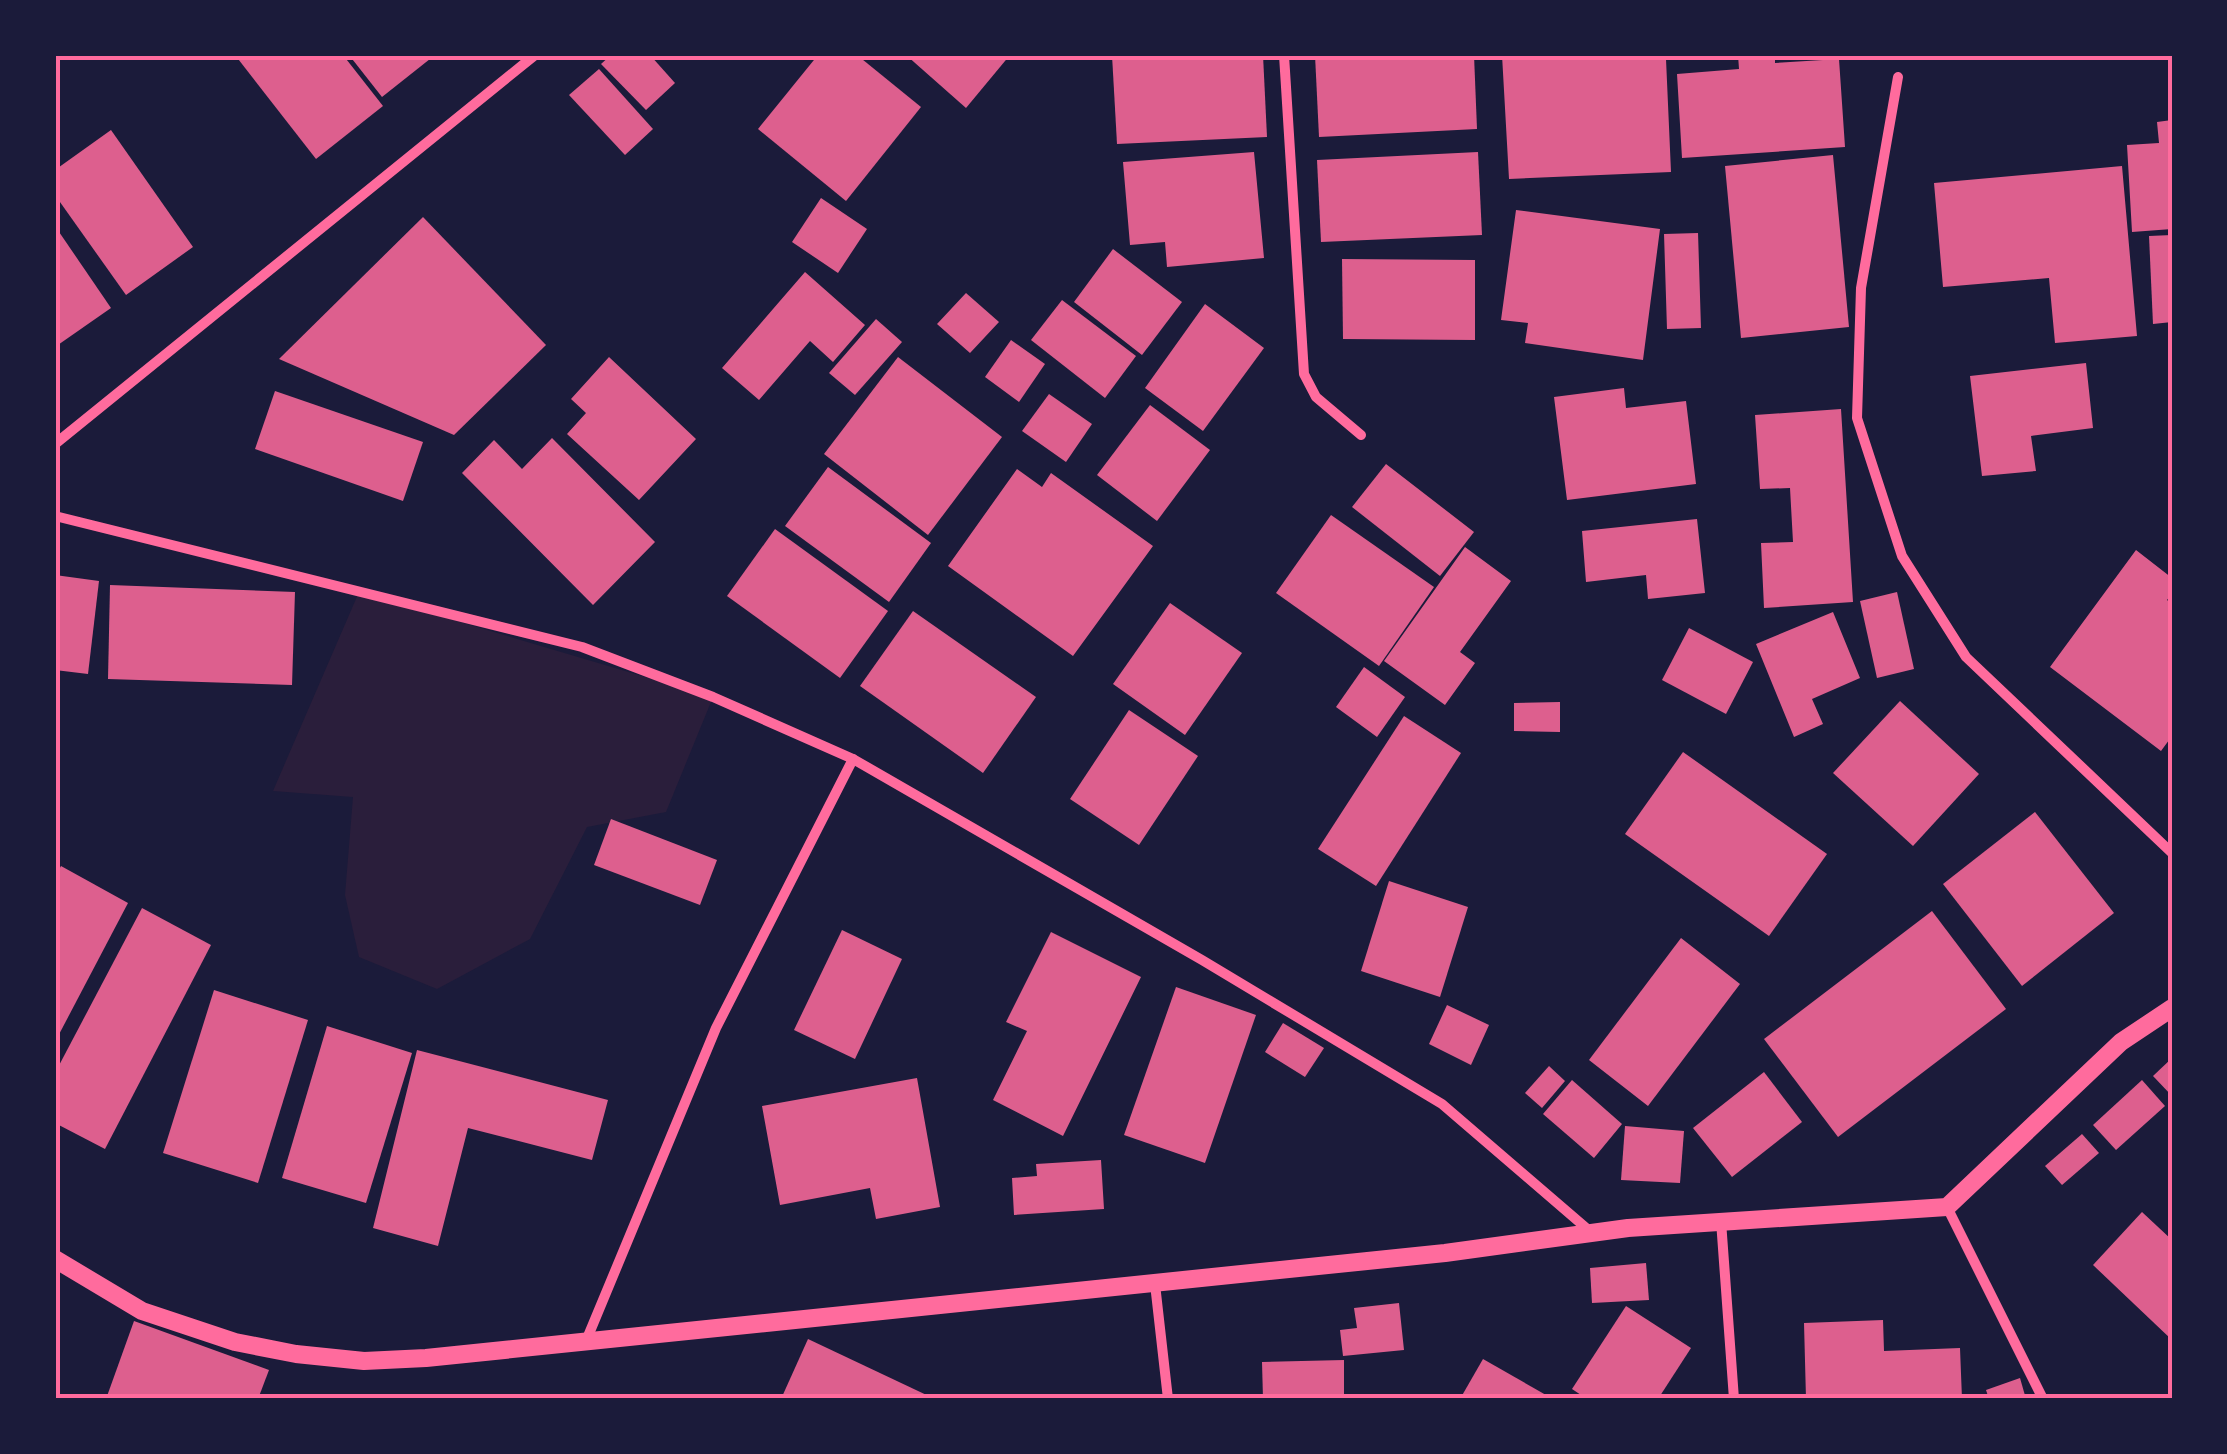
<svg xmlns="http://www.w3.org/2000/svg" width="2227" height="1454" font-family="'Noto Sans',sans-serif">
<rect width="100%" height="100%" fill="#1b1b3a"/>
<polygon fill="#2a1e3b" points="359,592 713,697 666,812 587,827 530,939 437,989 359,957 345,895 353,797 273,791"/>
<g fill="#dd5f8e">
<polygon points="235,55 343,55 383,106 316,159"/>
<polygon points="349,55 435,55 382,97"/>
<polygon points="611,55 650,55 675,83 646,110 601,64"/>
<polygon points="818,55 857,55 921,107 846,201 758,129"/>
<polygon points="906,55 1010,55 966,108"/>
<polygon points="1112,55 1263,55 1267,137 1117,144"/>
<polygon points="1315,55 1474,55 1477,129 1319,137"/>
<polygon points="1502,55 1640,55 1640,60 1666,59 1671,172 1509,179"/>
<polygon points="1738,55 1775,55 1775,63 1839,59 1845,147 1682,158 1677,74 1739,69"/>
<polygon points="599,69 653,129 625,155 569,95"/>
<polygon points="2172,120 2172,229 2132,232 2127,145 2159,143 2157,122"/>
<polygon points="111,130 193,247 126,295 55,195 55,170"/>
<polygon points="1254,152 1264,258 1167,267 1165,242 1130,245 1123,162"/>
<polygon points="1478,152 1482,235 1321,242 1317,160"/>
<polygon points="1833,155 1849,327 1741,338 1725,166"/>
<polygon points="2122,166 2137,336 2055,343 2049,278 1943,287 1934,183"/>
<polygon points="821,198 867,229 838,273 792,242"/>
<polygon points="1516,210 1660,229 1643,360 1525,343 1528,323 1501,320"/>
<polygon points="423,217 546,345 454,435 279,359"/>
<polygon points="55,226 111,308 55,347"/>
<polygon points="1698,233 1701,328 1667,329 1664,234"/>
<polygon points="2172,235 2172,322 2153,324 2149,236"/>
<polygon points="1113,249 1182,302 1142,355 1074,302"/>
<polygon points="1342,259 1475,260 1475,340 1343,339"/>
<polygon points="805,272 865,325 833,362 810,341 759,400 722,368"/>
<polygon points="966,293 999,322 970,353 937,324"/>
<polygon points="1062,300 1136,356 1105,398 1031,340"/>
<polygon points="1205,304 1264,348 1203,431 1145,388"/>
<polygon points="876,319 902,342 855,395 829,373"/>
<polygon points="1011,340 1045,364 1019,402 985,377"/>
<polygon points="609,357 696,439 639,500 567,434 586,413 571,399"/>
<polygon points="898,357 1002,437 928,535 824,454"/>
<polygon points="2086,363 2093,428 2031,436 2036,471 1982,476 1970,376"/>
<polygon points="1624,388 1626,408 1686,401 1696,484 1567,500 1554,397"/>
<polygon points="275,391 423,442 403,501 255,449"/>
<polygon points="1049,394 1092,424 1066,462 1022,431"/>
<polygon points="1150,405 1210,450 1157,521 1097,475"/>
<polygon points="1841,409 1853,602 1764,608 1761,543 1793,542 1790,488 1760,489 1755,415"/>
<polygon points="552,438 655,542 593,605 462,473 494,440 522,469"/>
<polygon points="1386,464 1474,532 1440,576 1352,507"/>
<polygon points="828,467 931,543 889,602 785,526"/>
<polygon points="1017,469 1042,487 1051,473 1153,546 1073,656 948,566"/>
<polygon points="1331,515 1434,587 1379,666 1276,593"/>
<polygon points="1697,519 1705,593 1648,599 1646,575 1586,582 1582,531"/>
<polygon points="775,529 888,611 840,678 727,596"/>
<polygon points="1465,547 1511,581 1460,652 1475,663 1445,705 1384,661"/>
<polygon points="2136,550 2172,578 2172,594 2167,600 2172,604 2172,736 2161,751 2050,667"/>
<polygon points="55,575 99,581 88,674 55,670"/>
<polygon points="110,585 295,592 292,685 108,679"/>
<polygon points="1897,592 1914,669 1877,678 1860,601"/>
<polygon points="1170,603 1242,653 1185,735 1113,684"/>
<polygon points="913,611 1036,697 983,773 860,686"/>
<polygon points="1833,612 1860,678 1812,699 1823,724 1794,737 1756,644"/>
<polygon points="1689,628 1753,662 1726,714 1662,680"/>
<polygon points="1364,667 1405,697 1377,737 1336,707"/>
<polygon points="1900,701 1979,774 1913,846 1833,773"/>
<polygon points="1560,702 1560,732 1514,731 1514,703"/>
<polygon points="1129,710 1198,756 1139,845 1070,799"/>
<polygon points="1404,716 1461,753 1376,886 1318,849"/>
<polygon points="1683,752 1827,854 1769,936 1625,834"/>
<polygon points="2035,812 2114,913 2022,986 1943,884"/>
<polygon points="611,819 717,860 700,905 594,865"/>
<polygon points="61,866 128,903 55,1042 55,877"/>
<polygon points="1389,881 1468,907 1440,997 1361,971"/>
<polygon points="142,908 211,945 105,1149 55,1123 55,1073"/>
<polygon points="1932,911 2006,1009 1838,1137 1764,1039"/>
<polygon points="842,930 902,959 855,1059 794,1030"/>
<polygon points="1051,932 1141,977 1063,1136 993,1100 1027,1031 1006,1022"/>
<polygon points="1681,938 1740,984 1648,1106 1589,1060"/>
<polygon points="1176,987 1256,1015 1205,1163 1124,1135"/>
<polygon points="214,990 308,1020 258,1183 163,1153"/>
<polygon points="1447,1005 1489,1025 1471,1065 1429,1044"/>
<polygon points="1283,1023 1324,1048 1305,1077 1265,1052"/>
<polygon points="327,1026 412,1053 366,1203 282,1178"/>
<polygon points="417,1050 608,1100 592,1160 468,1128 438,1246 373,1228"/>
<polygon points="2172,1058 2172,1096 2153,1076"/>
<polygon points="1549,1066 1565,1081 1542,1108 1525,1093"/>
<polygon points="1764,1072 1802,1122 1732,1177 1693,1128"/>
<polygon points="917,1078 940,1207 876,1219 870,1188 780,1205 762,1106"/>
<polygon points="1572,1080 1622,1124 1594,1158 1543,1114"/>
<polygon points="2142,1080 2165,1106 2116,1150 2093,1125"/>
<polygon points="1625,1126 1684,1131 1680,1183 1621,1180"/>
<polygon points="2082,1134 2099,1153 2062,1185 2045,1166"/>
<polygon points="1101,1160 1104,1209 1014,1215 1012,1178 1037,1176 1036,1164"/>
<polygon points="2142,1212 2172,1240 2172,1340 2093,1265"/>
<polygon points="1646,1263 1649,1300 1592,1303 1590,1268"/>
<polygon points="1399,1303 1404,1350 1343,1356 1340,1330 1357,1328 1354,1308"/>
<polygon points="1626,1306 1691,1348 1658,1399 1587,1399 1572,1389"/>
<polygon points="1883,1320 1884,1351 1960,1348 1962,1399 1806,1399 1804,1323"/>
<polygon points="134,1321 269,1370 258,1399 106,1399"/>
<polygon points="808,1339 935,1399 781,1399"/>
<polygon points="1483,1359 1553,1399 1460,1399"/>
<polygon points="1344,1360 1344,1399 1263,1399 1262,1362"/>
<polygon points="2020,1378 2026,1399 1989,1399 1986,1390"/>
</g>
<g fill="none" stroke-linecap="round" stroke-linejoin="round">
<g stroke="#ff6b9d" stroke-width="10">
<polyline points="1284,55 1304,374 1316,397 1361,435"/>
<polyline points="1898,77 1861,288 1857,418 1902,556 1966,657 2172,853"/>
<polyline points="55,444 535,55"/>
<polyline points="55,516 582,647 713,697 853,759 1202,960 1442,1104 1592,1233"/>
<polyline points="1947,1207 2043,1399"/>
<polyline points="1721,1221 1734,1399"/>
<polyline points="1155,1284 1168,1399"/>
<polyline points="586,1341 716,1028 853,759"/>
</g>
<polyline stroke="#ff6b9d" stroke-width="18" points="55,1259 142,1311 235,1342 296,1354 364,1361 426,1358 1445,1253 1628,1228 1947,1207 2121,1042 2172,1008"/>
</g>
<rect width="2227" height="1454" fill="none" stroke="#1b1b3a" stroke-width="115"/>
<rect x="58" y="58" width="2112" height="1338" fill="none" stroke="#ff6b9d" stroke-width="4"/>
</svg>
